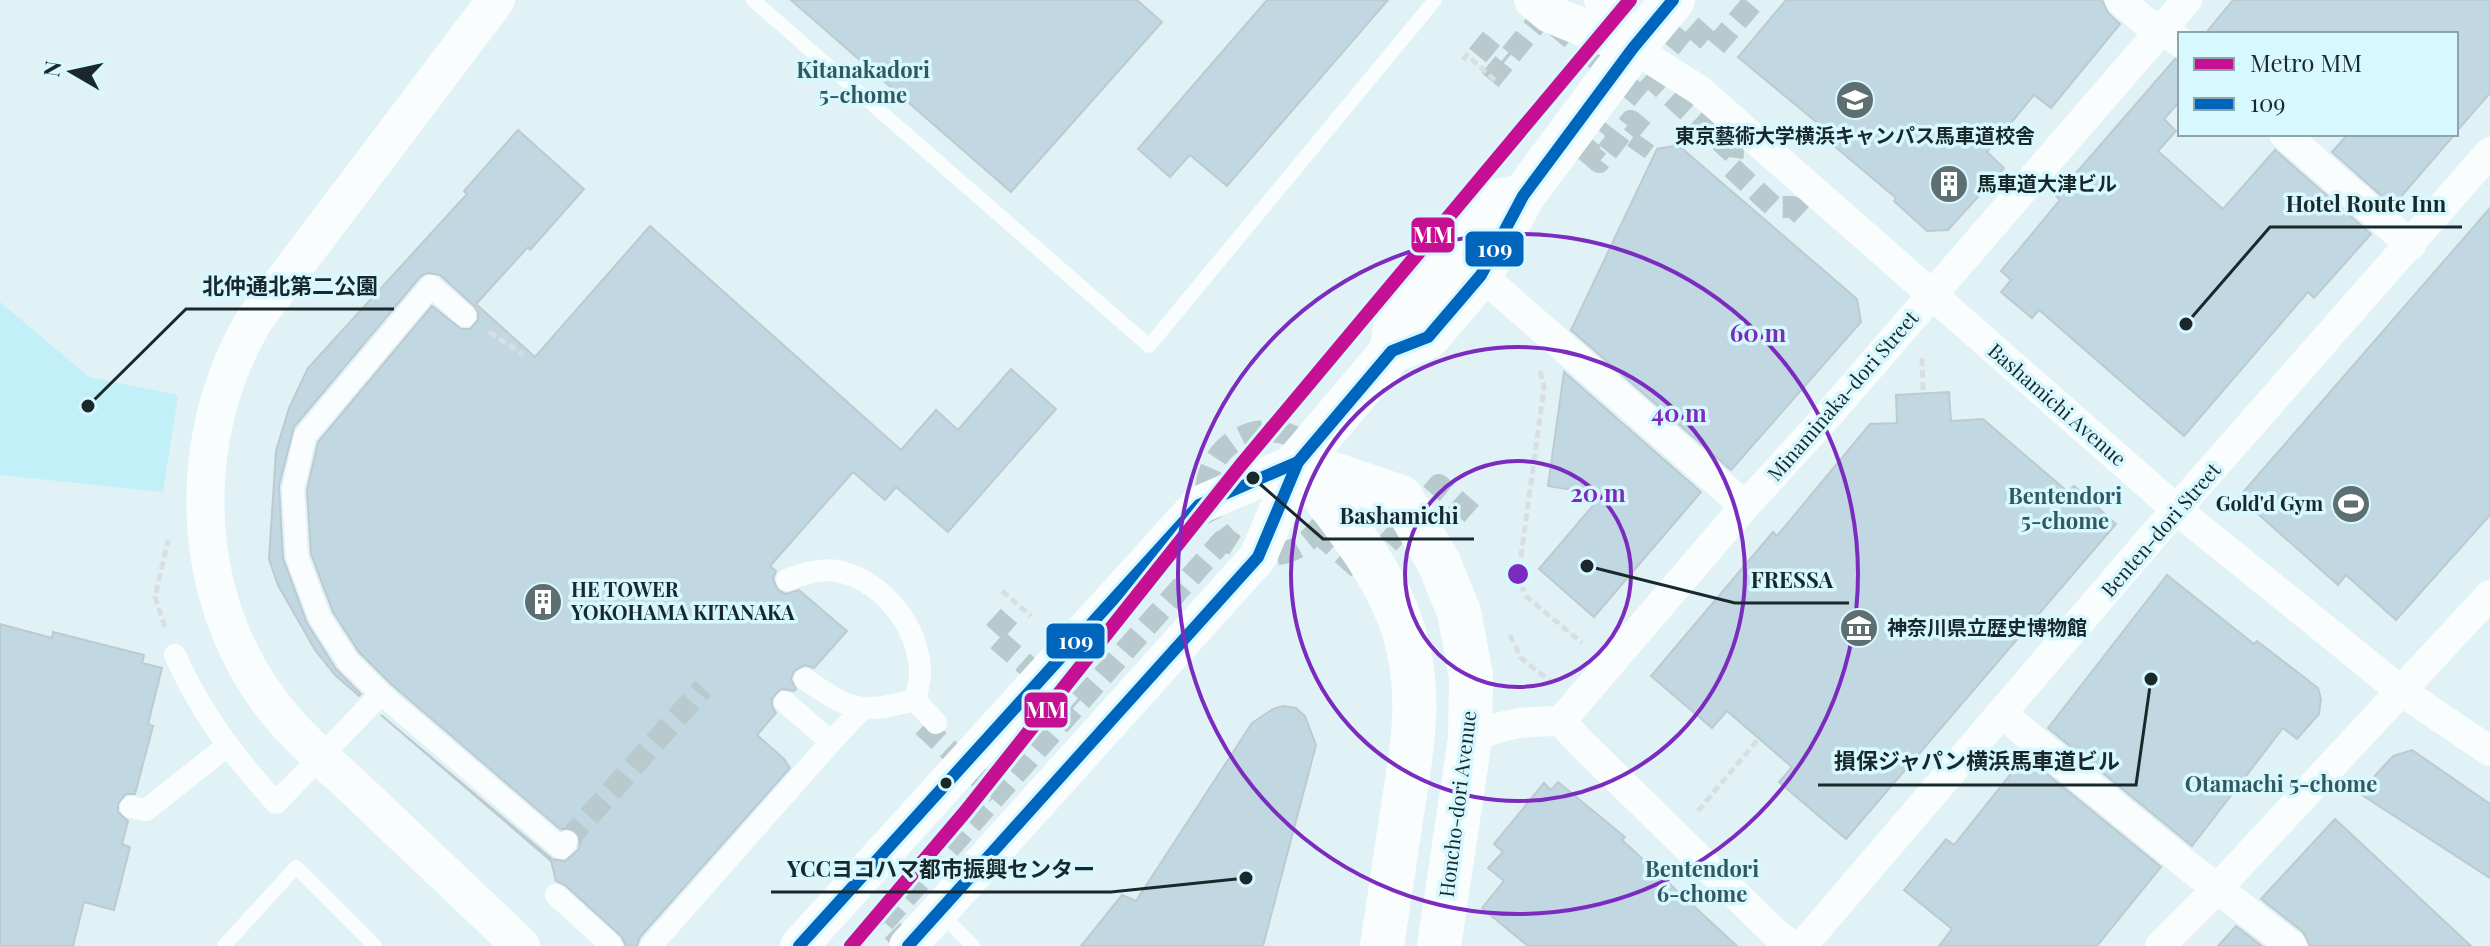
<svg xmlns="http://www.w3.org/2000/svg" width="2490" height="946" font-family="'Playfair Display','Noto Sans JP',serif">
<rect width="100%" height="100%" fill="#e0f2f6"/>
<polygon fill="#c1f0f9" points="0,302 89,377 178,395 163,492 0,475"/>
<g fill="#c1d7e1" stroke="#bdcbd1" stroke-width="2">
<polygon points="791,0 1137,0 1162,22 1011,192"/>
<polygon points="1267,0 1388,0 1227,186 1190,155 1170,177 1138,149"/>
<polygon points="1786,0 2102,0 2108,13 2120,24 2051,108 2034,95 1987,152 2004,168 1948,230 1927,231 1894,201 1896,198 1827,140 1832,135 1738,57"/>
<polygon points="2233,0 2490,0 2490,93 2456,132 2456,34 2205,34"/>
<polygon points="2175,59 2180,60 2180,101 2164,119 2176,131 2158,151 2223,209 2275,150 2371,234 2314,298 2308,292 2184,436 2039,310 2032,318 2001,292 2011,280 2001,271 2060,200 2056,196"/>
<polygon points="518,130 584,189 530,250 528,247 476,304 535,357 650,226 901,450 936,410 958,430 1011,369 1056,409 948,532 896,487 885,500 853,472 770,566 776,571 773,579 778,590 786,594 799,590 847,631 814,668 805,665 794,671 791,679 796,689 794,691 781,689 772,699 772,706 776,713 757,735 784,759 790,768 640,937 637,946 626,946 621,936 565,885 556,881 551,861 381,715 552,859 565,861 578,850 581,843 577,831 569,827 560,829 391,684 359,652 333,612 311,554 307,490 318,442 432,306 461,329 470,329 478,320 478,312 474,306 440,275 427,273 420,277 294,427 279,486 283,558 307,623 336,669 361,694 359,696 335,675 315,650 278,585 269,559 276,451 289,408 308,368 467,194 464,191"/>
<polygon points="2348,134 2455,134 2393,206 2332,152"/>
<polygon points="1678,145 1857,299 1861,322 1731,470 1571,330 1657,149"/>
<polygon points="2490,208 2490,515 2396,620 2346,575 2338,585 2239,497"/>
<polygon points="1564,372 1701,492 1594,617 1539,569 1602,495 1548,486"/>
<polygon points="1949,392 1951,421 1983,419 2068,492 2074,486 2116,524 1846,839 1779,782 1792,767 1727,711 1712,728 1651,676 1773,532 1777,536 1870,424 1897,423 1896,395"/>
<polygon points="2167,575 2254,644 2257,641 2318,688 2321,699 2319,714 2297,739 2283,728 2192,846 2048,728"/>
<polygon points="0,624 52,638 53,632 144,655 142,663 162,668 148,724 153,726 135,794 126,794 118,804 118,812 128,821 122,844 130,847 114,910 84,902 73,946 0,946"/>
<polygon points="1283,706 1296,708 1305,716 1316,745 1263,946 1081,946 1122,895 1136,901 1252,723 1273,709"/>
<polygon points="2412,750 2490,804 2490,878 2359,793 2393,756"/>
<polygon points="2025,756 2161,867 2097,946 1939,946 1952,929 1904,890 1946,839 1954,845"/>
<polygon points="1558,782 1625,837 1622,840 1737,946 1528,946 1482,908 1504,881 1488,868 1503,852 1494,844 1544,783 1551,790"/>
<polygon points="2335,819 2471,946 2310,946 2303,932 2261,899"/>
<polygon points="2236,926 2262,946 2218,946"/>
</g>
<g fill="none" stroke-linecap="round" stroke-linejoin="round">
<g stroke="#b8cacd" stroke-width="22" stroke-dasharray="22 11" stroke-linecap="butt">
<polyline points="1476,40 1504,63"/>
<polyline points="1649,73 1689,24 1715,47 1755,0"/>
<polyline points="1490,80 1543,15 1620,79"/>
<polyline points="1626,99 1647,74 1733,153 1731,167 1774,207 1793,207 1803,216"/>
<polyline points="1584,149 1599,162 1631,121 1648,135 1636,152"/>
<polyline points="1578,156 1606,123"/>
<circle cx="1268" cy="493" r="62"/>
<polyline points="1317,532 1363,572 1439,485 1480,521"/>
<polyline points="1009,616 992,635 1074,707"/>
<polyline points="923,726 997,794"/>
<polyline points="567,841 703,688"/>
<polyline points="908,946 884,922 1225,538"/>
</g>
<g stroke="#d9dfe1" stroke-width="5" stroke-dasharray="8 4" stroke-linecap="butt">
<polyline points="1463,60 1467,55 1496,81"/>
<polyline points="489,332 523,354"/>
<polyline points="1922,358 1923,393"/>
<polyline points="1540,371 1544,388 1518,578 1526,596 1582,643"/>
<polyline points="1002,591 1031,616"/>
<polyline points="165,627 155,597 168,540"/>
<polyline points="1510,635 1521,658 1550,681"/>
<polyline points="1698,811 1759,738"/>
</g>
<g stroke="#fafdfe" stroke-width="14">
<polyline points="753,0 1149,346 1435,0"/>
<polyline points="939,912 973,946"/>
<polyline points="224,946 296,867 375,946"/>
</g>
<g stroke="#fafdfe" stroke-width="22">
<polyline points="465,316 431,286 305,436 293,489 297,557 320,618 348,661 381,694 561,848 567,841"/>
<path d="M787,580C804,573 824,567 842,572C885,584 917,626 920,669C921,679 917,691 915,700"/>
<path d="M175,655C202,715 232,754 276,803L381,694"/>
<path d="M805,679C853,712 859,714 915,700L936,723"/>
<polyline points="831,742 861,710"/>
<polyline points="131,807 146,810 227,746"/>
<polyline points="556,895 612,946"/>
<polyline points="651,946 831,742 785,702"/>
</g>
<g stroke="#fafdfe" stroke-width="30">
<polyline points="2120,0 2143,20 2180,42"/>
<polyline points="1633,48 1699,90 2177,510 2401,691 2490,751"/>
<polyline points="2284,134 2411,245"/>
<polyline points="1481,275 1745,506"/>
<polyline points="2002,714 2188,866 2292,946"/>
<polyline points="1561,721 1580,742 1774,932 1793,946"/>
<path d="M1470,739C1503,723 1525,721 1561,721L1745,506L1829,414L2187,0"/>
<polyline points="1802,946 2153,536 2490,152"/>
<polyline points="2160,946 2217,889 2490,595"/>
</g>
<g stroke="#fafdfe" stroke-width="38">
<path d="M496,0L255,319C180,443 189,616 289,725C311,750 338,772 363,796C416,846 468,896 521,946"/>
<polyline points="1533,0 1550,14 1633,48"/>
<polyline points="1603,0 1633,48"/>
<polyline points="799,946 1199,505 1298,462"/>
<polyline points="908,946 1258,557 1298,462"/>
</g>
<g stroke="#fafdfe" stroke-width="44">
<polyline points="1392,351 1397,310 1481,204 1523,196"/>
<polyline points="1298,462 1392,351 1428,337 1481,275 1523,196 1633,48 1673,0"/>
<polyline points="1298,462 1401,497 1439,563 1459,612 1471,676 1470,739 1439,946"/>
<path d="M1298,462C1336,514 1385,569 1404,632C1423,695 1412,750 1402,813C1395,857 1389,902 1382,946"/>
</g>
<g stroke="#d7f8ff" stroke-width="18">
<g id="bus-1">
<polyline points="799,946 1199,505 1298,462"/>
<polyline points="908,946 1258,557 1298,462 1392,351 1428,337 1481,275 1523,196 1633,48 1673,0"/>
</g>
</g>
<use href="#bus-1" stroke="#0065bd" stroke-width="12"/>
<g stroke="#d7f8ff" stroke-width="20">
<polyline id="metro-1" points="851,946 965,812 1240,466 1630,0"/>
</g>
<use href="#metro-1" stroke="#c61094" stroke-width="14"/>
</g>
<g fill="none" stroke="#7b2cbf" stroke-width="4">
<circle cx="1518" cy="574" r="113"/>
<circle cx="1518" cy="574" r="227"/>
<circle cx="1518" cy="574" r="340"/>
</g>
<defs>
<g id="university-disc" transform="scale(2)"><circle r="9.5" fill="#5e6f72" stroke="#d7f8ff"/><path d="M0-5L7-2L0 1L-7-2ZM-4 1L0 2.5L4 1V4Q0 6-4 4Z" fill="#fff"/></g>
<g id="building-disc" transform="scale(2)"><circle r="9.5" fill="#5e6f72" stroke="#d7f8ff"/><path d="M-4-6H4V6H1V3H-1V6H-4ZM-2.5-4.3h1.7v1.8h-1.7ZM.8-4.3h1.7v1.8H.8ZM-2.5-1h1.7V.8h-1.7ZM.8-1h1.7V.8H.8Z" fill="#fff"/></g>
<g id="stadium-disc" transform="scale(2)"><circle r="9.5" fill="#5e6f72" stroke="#d7f8ff"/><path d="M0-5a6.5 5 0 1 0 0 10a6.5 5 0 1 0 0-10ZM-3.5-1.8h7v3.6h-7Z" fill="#fff"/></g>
<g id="museum-disc" transform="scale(2)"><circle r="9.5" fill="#5e6f72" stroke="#d7f8ff"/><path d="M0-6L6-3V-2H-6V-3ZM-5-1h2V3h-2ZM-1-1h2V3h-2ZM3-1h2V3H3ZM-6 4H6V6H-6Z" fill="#fff"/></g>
</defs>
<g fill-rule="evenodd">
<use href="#university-disc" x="1855" y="100"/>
<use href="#building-disc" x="1949" y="184"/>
<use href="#stadium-disc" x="2351" y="504"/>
<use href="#building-disc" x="543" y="602"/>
<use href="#museum-disc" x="1859" y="628"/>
</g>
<circle fill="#18282b" stroke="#d7f8ff" stroke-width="3" cx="946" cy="783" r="7"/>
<g text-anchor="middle" stroke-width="7" stroke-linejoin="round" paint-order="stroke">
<g font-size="20" font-weight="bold" fill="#18282b" stroke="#d7f8ff" text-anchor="start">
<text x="1855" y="143" text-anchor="middle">東京藝術大学横浜キャンパス馬車道校舎</text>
<text x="1977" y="191">馬車道大津ビル</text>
<text x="2323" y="511" text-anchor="end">Gold'd Gym</text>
<text x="571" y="597">HE TOWER<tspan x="571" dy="23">YOKOHAMA KITANAKA</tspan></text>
<text x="1887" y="635">神奈川県立歴史博物館</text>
</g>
<g font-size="20" fill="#18282b" stroke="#d7f8ff">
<text transform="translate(1843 396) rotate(-49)" y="7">Minaminaka-dori Street</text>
<text transform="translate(2057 405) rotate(41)" y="7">Bashamichi Avenue</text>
<text transform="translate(2161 530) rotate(-49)" y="7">Benten-dori Street</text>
<text transform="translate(1458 804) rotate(-83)" y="7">Honcho-dori Avenue</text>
</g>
<g font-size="22" font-weight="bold" fill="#325860" stroke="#d7f8ff">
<text x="863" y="78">Kitanakadori<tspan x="863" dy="25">5-chome</tspan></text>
<text x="2065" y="504">Bentendori<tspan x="2065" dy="25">5-chome</tspan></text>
<text x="2281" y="792">Otamachi 5-chome</text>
<text x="1702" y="877">Bentendori<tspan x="1702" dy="25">6-chome</tspan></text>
</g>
</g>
<circle cx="1518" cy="574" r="12" fill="#7b2cbf" stroke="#d7f8ff" stroke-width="4"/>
<g font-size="24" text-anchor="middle" font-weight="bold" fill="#7b2cbf" stroke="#d7f8ff" stroke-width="7" stroke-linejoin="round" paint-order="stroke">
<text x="1758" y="342">60 m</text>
<text x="1679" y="422">40 m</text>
<text x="1598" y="502">20 m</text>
</g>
<path fill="none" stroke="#18282b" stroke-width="3" d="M2186 324L2270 227H2462M88 406L186 309H394M1253 478L1323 539H1474M1587 566L1735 603H1849M2151 679L2136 785H1818M1246 878L1111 892H771"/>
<g fill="#18282b" stroke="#d7f8ff" stroke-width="3">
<circle cx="2186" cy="324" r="8"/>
<circle cx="88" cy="406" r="8"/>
<circle cx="1253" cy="478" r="8"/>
<circle cx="1587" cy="566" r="8"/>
<circle cx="2151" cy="679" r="8"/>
<circle cx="1246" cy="878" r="8"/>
</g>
<g font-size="22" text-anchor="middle" font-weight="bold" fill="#18282b" stroke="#d7f8ff" stroke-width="7" stroke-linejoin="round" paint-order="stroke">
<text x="2366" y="212">Hotel Route Inn</text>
<text x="290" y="294">北仲通北第二公園</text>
<text x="1399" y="524">Bashamichi</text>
<text x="1792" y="588">FRESSA</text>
<text x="1977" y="769">損保ジャパン横浜馬車道ビル</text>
<text x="941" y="877">YCCヨコハマ都市振興センター</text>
</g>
<g stroke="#d7f8ff" stroke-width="3">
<rect x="1410" y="216" width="46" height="38" rx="8" fill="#c61094"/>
<rect x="1464" y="230" width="61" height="38" rx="8" fill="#0065bd"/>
<rect x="1045" y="622" width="61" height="38" rx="8" fill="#0065bd"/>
<rect x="1023" y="691" width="46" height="38" rx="8" fill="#c61094"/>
</g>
<g font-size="22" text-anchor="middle" font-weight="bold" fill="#fff">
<text x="1433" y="243">MM</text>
<text x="1495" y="257">109</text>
<text x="1076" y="649">109</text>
<text x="1046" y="718">MM</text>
</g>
<rect x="2178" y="32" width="280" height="104" fill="#d7f8ff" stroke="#8ba5aa" stroke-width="2"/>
<rect x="2194" y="58" width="40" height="12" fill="#c61094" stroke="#8ba5aa" stroke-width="2"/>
<text x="2250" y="72" font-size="24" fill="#18282b">Metro MM</text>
<rect x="2194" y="98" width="40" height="12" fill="#0065bd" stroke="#8ba5aa" stroke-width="2"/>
<text x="2250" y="112" font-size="24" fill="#18282b">109</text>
<g transform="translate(72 72) rotate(279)" stroke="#d7f8ff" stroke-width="6" paint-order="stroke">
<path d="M0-6L14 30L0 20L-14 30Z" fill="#18282b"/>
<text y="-12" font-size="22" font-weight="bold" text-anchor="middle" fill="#18282b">N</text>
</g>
</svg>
